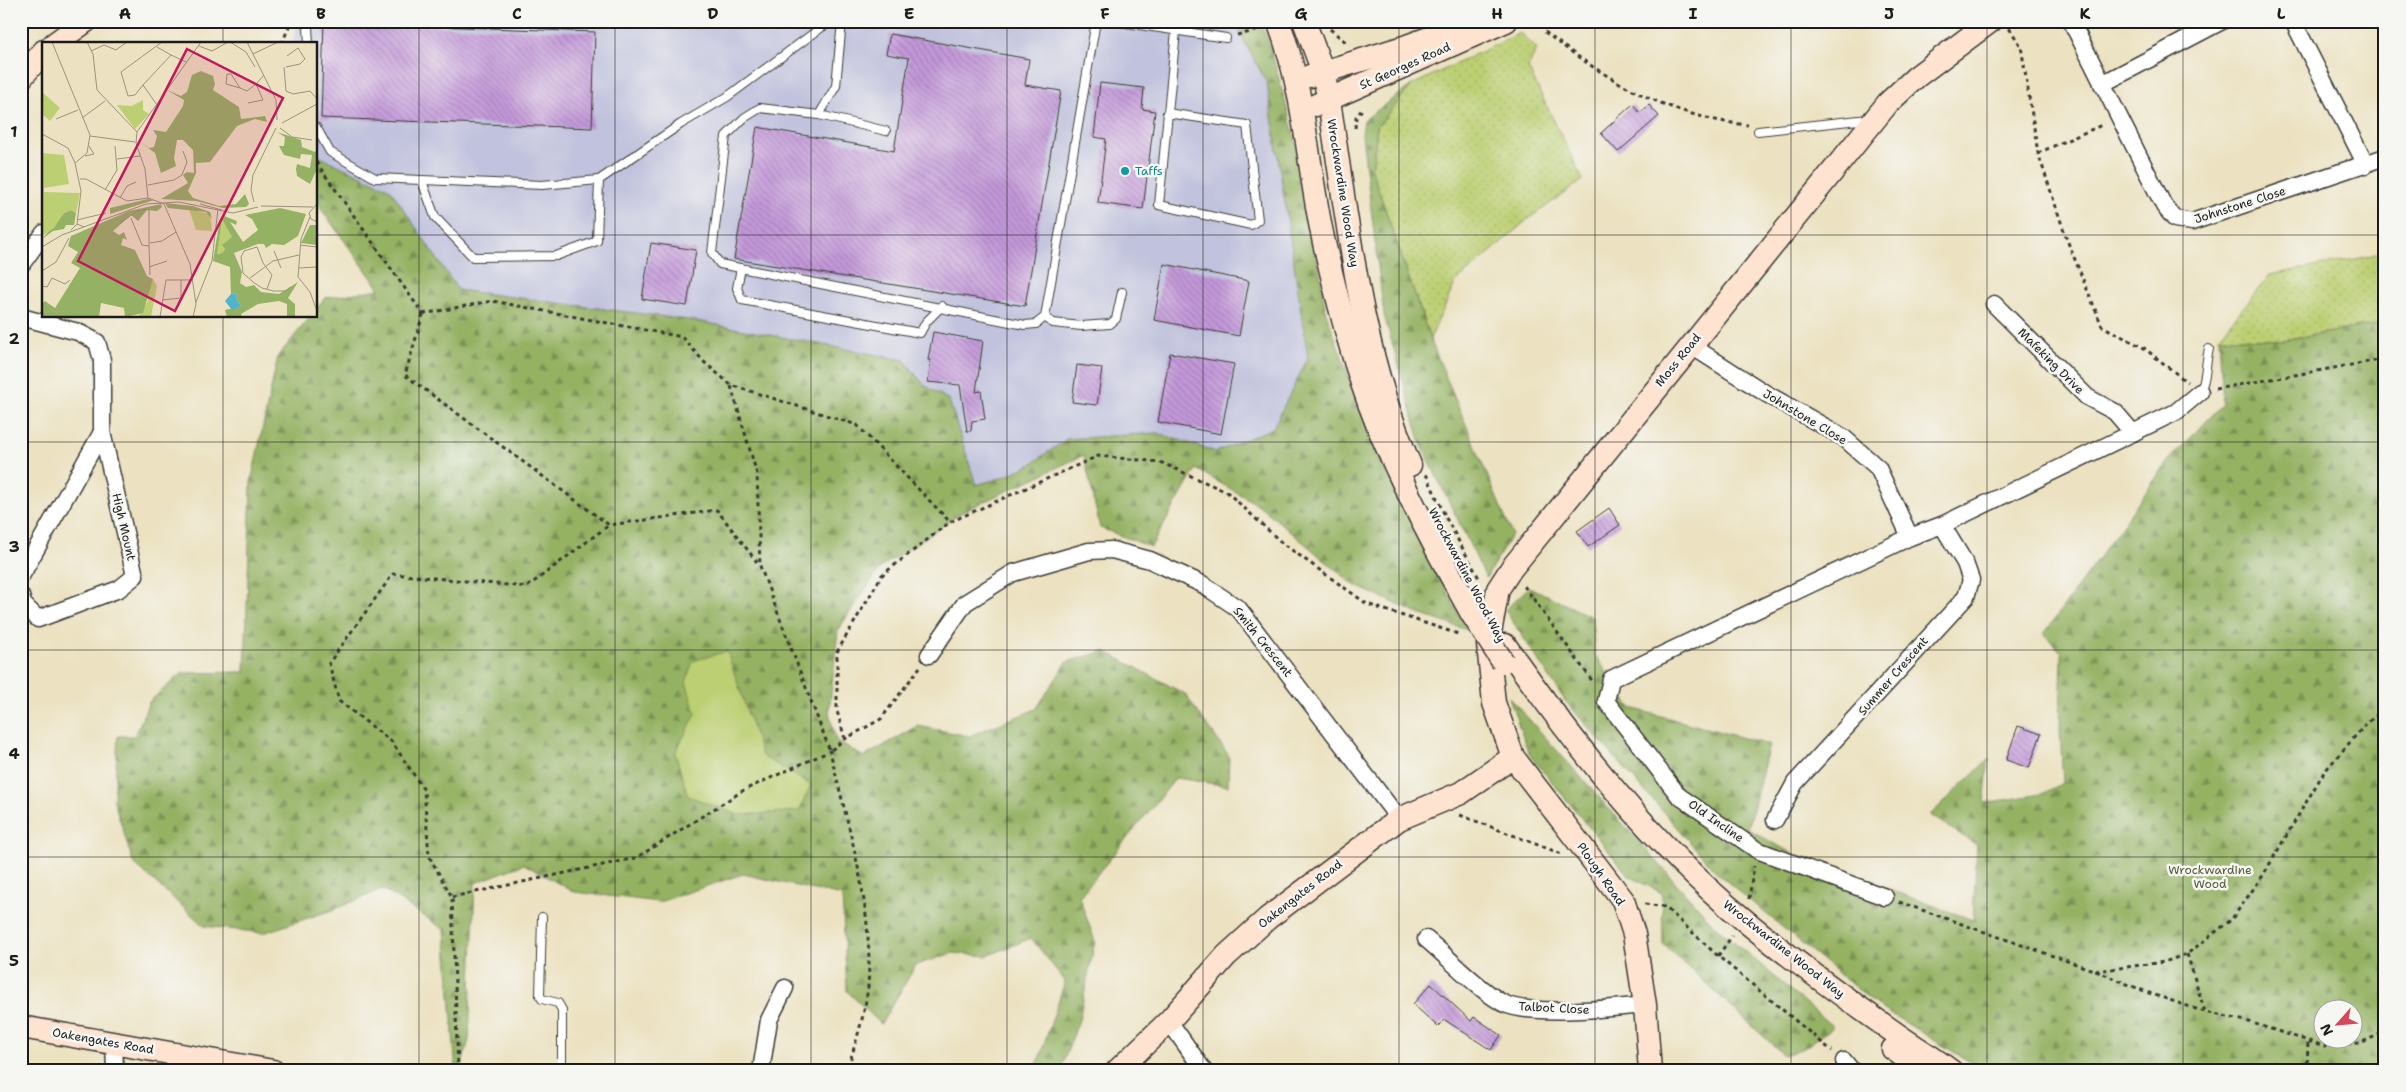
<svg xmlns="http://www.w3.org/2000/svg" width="2406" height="1092" font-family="'Shantell Sans',sans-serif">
<defs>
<pattern id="grass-dots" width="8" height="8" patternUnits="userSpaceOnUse" patternTransform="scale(1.25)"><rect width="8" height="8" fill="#bccf72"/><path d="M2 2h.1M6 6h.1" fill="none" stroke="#a1b162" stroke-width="1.8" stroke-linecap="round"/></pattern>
<pattern id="forest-firs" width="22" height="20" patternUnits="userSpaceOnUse" patternTransform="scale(1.25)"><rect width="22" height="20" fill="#95b264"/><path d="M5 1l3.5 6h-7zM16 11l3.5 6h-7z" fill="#799052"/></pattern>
<pattern id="building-back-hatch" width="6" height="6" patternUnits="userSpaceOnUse" patternTransform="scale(1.25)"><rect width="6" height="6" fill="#c499da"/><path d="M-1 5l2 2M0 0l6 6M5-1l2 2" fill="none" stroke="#9e7cb0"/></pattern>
</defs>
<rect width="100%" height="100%" fill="#f6f6f2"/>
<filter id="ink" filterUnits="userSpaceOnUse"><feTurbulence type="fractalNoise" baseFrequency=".02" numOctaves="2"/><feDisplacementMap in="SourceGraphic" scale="10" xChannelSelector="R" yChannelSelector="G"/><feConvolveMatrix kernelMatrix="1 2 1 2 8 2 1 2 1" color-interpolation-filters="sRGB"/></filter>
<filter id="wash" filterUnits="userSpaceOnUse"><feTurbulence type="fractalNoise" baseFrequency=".0096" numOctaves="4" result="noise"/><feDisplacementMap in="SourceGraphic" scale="20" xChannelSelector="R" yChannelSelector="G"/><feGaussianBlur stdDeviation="1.12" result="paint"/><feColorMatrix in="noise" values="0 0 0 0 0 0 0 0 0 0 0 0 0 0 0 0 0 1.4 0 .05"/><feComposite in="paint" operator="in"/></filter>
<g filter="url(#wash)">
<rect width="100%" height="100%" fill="#ece2c1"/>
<polygon fill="#c1c2dd" points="297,21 1233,21 1267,83 1308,358 1273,428 1216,452 1157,433 1067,439 1030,465 1001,478 976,485 949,400 924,385 904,360 696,321 458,290 390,189 318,156 316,44 293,44"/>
<g fill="url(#grass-dots)" stroke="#6c7647">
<polygon points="1520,33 1537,49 1528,68 1583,180 1528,219 1455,283 1430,339 1372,171 1377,127 1412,85"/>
<polygon points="2385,251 2385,323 2282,340 2219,337 2270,275 2366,257"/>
</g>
<g fill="url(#forest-firs)" stroke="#586740" fill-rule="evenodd">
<polygon points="1233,21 1258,21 1268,39 1305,175 1326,313 1379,459 1467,630 1419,614 1354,585 1260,506 1196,469 1151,547 1100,528 1084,455 964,511 880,568 838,630 829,712 836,740 864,757 918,726 969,736 1036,709 1067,662 1105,651 1185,694 1229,756 1228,786 1176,778 1079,897 1095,941 1079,1020 1060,1071 1035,1071 1065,981 1031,938 987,956 953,953 916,965 881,1024 847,991 842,896 743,874 659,902 574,892 524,864 475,883 469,1040 460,1071 456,1071 445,930 383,889 335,909 263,933 204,926 133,862 114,801 118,736 135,736 149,702 182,673 245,672 251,482 278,356 311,316 316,316 316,309 325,298 380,289 321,209 316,193 316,152 318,156 390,189 458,290 696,321 904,360 924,385 949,400 976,485 1001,478 1030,465 1067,439 1157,433 1216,452 1273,428 1308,358 1267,83"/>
<polygon points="1412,85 1377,127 1372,171 1430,339 1512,534 1486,578 1421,444 1384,315 1362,135 1364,120"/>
<path d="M2385,323V1071H1985L1878,1006L1718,874L1566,702L1505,610L1529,587L1592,617L1595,655L1631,708L1769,745L1748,829L1795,855L1973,920L1977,845L1930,815L1989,759L1984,803L2042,794L2063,783L2060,729L2062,653L2044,634L2169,460L2223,404L2219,337L2282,340ZM2324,1010H2354V1040H2324Z"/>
<polygon points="1509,697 1712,923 1833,1027 1804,1048 1784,1055 1663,944 1662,893 1629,876 1529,754"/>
</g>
<polygon fill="#bccf72" stroke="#6c7647" points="727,651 762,756 811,785 799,811 739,815 688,796 675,753 696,714 686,682 693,661"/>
<g id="blocks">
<g fill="url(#building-back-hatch)">
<polygon points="324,22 595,32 592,128 321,118"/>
<polygon points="890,34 1029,59 1025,85 1061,91 1025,306 734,259 757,127 894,151 909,58 886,54"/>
<polygon points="1100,83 1144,88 1142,109 1155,111 1143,209 1098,203 1106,139 1094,137"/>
<polygon points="1633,104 1640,113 1649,105 1659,116 1618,152 1601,133"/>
<polygon points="651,243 696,250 687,306 642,299"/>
<polygon points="1164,264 1249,281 1239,336 1154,320"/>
<polygon points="933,332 983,341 976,392 981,391 985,419 972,421 971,431 967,431 960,385 928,382 931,360 928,360"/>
<polygon points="1170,353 1234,364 1221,434 1158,422"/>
<polygon points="1077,365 1102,368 1097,405 1072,402"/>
<polygon points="1609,508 1620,525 1588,547 1577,531"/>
<polygon points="2018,726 2041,734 2029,768 2006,760"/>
<polygon points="1431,984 1471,1021 1474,1017 1501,1035 1491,1050 1445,1020 1438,1027 1413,1004"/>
</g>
</g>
</g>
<g filter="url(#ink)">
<use href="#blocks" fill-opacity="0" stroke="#3b3a35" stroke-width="1"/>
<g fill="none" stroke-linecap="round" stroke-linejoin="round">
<g stroke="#3b3a35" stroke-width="10">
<g id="lane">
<polyline points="305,21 308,27 309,44"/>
<polyline points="842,21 836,86 819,115 760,108 744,118 726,136 712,253 720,264 1025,325 1036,324 1045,317 1096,21"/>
<polyline points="1113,21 1226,38"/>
<polyline points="1167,113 1247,125 1258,220 1251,225 1159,205 1176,31"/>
<polyline points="819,115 886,131"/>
<polyline points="316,127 330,152 375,178 542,185 599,180 681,124 727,97 822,27 834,21"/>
<polyline points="1758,131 1868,119"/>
<polyline points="422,181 435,217 473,257 556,256 597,241 599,180"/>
<polyline points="741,268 737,288 742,300 920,333 926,322 942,306"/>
<polyline points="1045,317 1053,323 1081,326 1110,324 1116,319 1122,292"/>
<path d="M2200,392C2207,378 2205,364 2209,349"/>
<polyline points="542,917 540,996 542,999 558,1003 562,1010 562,1071"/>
</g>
</g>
<g stroke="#3b3a35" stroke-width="19">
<g id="street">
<polyline points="2071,21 2164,206 2175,219 2192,222 2385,157"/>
<polyline points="2293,21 2366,165"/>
<polyline points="2102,84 2222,21"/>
<polyline points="21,265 44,233"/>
<polyline points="1994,304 2087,397 2115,412 2133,433"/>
<polyline points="21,317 78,332 97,342 102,360 102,432 135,576 119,589 38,619 23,604 21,596"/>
<polyline points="1690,345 1765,393 1843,437 1878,468 1910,537"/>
<polyline points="1942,525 2176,412 2200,392"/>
<polyline points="21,576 102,432"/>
<polyline points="929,655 965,603 1013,573 1089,551 1112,550 1150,560 1202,584 1239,609 1399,819"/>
<polyline points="1775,820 1795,783 1966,597 1971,580 1965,563 1942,525 1910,537 1611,679 1606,701 1679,796 1757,850 1885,897"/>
<path d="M1426,939C1447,956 1481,992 1503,1003C1530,1017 1613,1008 1645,1005"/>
<polyline points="1169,1021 1204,1071"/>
<polyline points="114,1044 115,1071"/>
<polyline points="1844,1061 1852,1071"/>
<polyline points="761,1071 769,1020 785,988"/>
</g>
</g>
<g stroke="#3b3a35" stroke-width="25">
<g id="secondary">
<path d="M1278,21C1307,97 1307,170 1325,247C1339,306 1354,367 1377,424C1404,490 1437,552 1472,614"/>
<path d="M1304,21L1323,72L1329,101C1348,223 1360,351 1410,465"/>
<polyline points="54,44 86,21"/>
<polyline points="1310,76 1404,47 1467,24"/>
<polyline points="21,78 44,51"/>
<polyline points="1316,105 1506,21"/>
<path d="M1505,645C1574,744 1650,842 1743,919C1792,960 1845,998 1898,1035C1915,1047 1934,1058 1951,1071"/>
<polyline points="21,1027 273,1071"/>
<polyline points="1893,1049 1923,1071"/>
<polyline points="1117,1071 1169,1021 1226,956 1268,918 1399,819 1461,793 1513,757"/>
<polyline points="1650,1071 1645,1005 1634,934 1623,900 1513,757 1494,703 1488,644 1498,589 1511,569 1888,103 1916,77 1991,21"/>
</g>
</g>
<g stroke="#3b3a35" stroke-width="3" stroke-dasharray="4 4" stroke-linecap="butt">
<polyline points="2009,28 2021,46 2038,153 2067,240 2102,326 2144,348 2187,382"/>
<polyline points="1330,29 1348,44"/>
<path d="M1545,32C1606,80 1669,117 1748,125"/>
<polyline points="1237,35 1260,30"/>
<polyline points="282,44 291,21"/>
<polyline points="1355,128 1356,117 1364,107"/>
<polyline points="2038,153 2104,124"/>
<polyline points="316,162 423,314"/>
<polyline points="423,314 405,375 609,525 717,510 760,566 830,751 845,739 881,719 920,667"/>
<polyline points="423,314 492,301 682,337 704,362 731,385 857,425 950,522"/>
<polyline points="731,386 757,474 760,566"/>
<polyline points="2215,389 2385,359"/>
<polyline points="1426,474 1446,518 1480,580"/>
<polyline points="1524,586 1593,682"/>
<polyline points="845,739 837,711 837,652 882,575 950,522 1098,456 1160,462 1227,492 1282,543 1367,604 1461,635"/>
<polyline points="1460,815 1562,854"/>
<path d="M452,897L636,858L744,790L830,751C848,828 874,905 868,986C865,1015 855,1044 847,1071"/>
<polyline points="1749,899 1754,866"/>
<polyline points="1899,902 2096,971 2164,962 2187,954 2231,920 2262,877 2324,772 2365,725 2385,708"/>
<polyline points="1645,904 1665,907 1718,956 1832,1051"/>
<polyline points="2187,954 2205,1012"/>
<polyline points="1718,956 1732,936"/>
<polyline points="2096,971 2149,993 2205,1012 2246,1021 2324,1046 2360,1043 2385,1032"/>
<polyline points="458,1071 452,897 429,856 424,790 392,742 339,701 329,663 393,574 527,587 609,525"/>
<polyline points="2307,1071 2308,1041"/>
</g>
<use href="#lane" stroke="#fff" stroke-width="8"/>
<use href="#street" stroke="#fff" stroke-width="16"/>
<use href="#secondary" stroke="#fee3d1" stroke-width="22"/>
<g stroke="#3b3a35" stroke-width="25" stroke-linecap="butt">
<polyline id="secondary-bridge" points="1472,614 1503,662"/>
</g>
<use href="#secondary-bridge" stroke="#fee3d1" stroke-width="22"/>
</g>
</g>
<path fill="none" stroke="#1c1c1c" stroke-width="1" stroke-opacity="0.55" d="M223,21V44M419,21V1071M615,21V1071M811,21V1071M1007,21V1071M1203,21V1071M1399,21V1071M1595,21V1071M1791,21V1071M1987,21V1071M2183,21V1071M21,235H44M316,235H2385M223,316V1071M21,442H2385M21,650H2385M21,857H2385"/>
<circle fill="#0f9aa8" stroke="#f6f6f2" stroke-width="2" cx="1125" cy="171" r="5"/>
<g text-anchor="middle" stroke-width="5" stroke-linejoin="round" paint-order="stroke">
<g font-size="12" fill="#1c1c1c" stroke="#f6f6f2">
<text transform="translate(1405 66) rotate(-24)" y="4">St Georges Road</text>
<text transform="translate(1343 193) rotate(81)" y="4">Wrockwardine Wood Way</text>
<text transform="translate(2240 205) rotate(-18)" y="4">Johnstone Close</text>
<text transform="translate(1678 360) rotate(-51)" y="4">Moss Road</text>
<text transform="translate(2051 361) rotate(45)" y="4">Mafeking Drive</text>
<text transform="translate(1805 417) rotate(31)" y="4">Johnstone Close</text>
<text transform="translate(124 527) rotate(77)" y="4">High Mount</text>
<text transform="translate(1467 575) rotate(62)" y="4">Wrockwardine Wood Way</text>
<text transform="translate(1263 642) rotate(51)" y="4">Smith Crescent</text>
<text transform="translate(1893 676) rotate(-49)" y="4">Summer Crescent</text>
<text transform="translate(1716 821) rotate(35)" y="4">Old Incline</text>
<text transform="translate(1601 874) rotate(55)" y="4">Plough Road</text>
<text transform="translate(1300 894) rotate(-38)" y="4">Oakengates Road</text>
<text transform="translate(1784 949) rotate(38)" y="4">Wrockwardine Wood Way</text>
<text transform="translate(1554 1008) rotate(3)" y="4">Talbot Close</text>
<text transform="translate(103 1041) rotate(10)" y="4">Oakengates Road</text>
</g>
<g font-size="12" fill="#0d838f" stroke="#f6f6f2" text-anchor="start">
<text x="1135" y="175">Taffs</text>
</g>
<g font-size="12" fill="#545b3a" stroke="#f6f6f2">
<text x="2210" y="874">Wrockwardine<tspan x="2210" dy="14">Wood</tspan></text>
</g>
</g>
<g transform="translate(42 42)">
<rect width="275" height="275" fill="#ece2c1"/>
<path d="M147,167L168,172L170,189L154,188ZM180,176L190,195L180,211L174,212ZM111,237L115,244L109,275H96L106,259L105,254Z" fill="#bccf72"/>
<path d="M159,29L171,34L173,42L171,48L197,65L199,77L223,74L225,80L213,77L195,84L168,120L154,121V131L146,149L151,156L177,164L194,162L203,152L207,162L204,165L181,166L154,159L119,157L146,141L141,133L145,130L152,131L151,108L141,98H135L132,116L134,124L119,131L113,111L97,99L107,106L112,105L115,94L111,88L124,90L141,64L142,58L125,48L139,54L145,50L150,33ZM235,90L259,98L260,105L273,110L275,107V127L268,142L255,134L254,127L255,122L268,126L270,113L259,112L258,117L242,113L237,104H242L243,95ZM106,157L112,158L68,172V166ZM123,161L151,164L168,170L170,177L164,170L126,166ZM119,162L120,165L115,169L105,168L96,179L89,173L71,189L77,193L82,190L85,198L81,196L79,203L93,208L105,234L111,237L101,271L83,275L82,266L59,261L57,275H0V262L3,259L13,266L38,226L29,221L36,210L26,204L29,194L87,169ZM238,166L264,172L256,194L242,203L230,202L224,206L222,202H216L192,211L200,230L198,241L204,245L212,243L219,250L237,252L256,240L246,256L253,262V275H245V262L237,259L216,262L199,272L200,275H185L183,268L199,264L194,256L195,251L189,252L188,225L171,219L178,177L182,174L195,179L194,183L188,180L201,200L216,188L210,177L203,173ZM180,177L190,195L180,203L183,207L180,211L175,212ZM29,168L34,171L32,183H24L22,187L11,189L0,197L22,171ZM268,183H275V203L259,201Z" fill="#95b264" fill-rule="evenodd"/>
<path d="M0,50L18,66L8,79L0,72Z" fill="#bccf72"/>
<path d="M101,58V68L107,72L93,87L75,63L90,64ZM0,111L22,113L27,142L2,146V150L38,151L34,171L29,168L22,171L12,186L0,194Z" fill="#bccf72"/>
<path d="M195,251L194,256L199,264L190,268L183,259L189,252Z" fill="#4eb5cc"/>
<path fill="none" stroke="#99937f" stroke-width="1" d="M10,0L48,93L45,111L33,121M45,0L51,12L55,48L95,90M188,0L204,10L213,25M205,0L234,58L235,78M157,4L170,9L186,0M115,5L129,13M49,9L62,3L74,8L85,0M211,12L236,0M242,25L244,49L251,52L268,49L275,57M244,25L258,22L263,17L256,6L245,14M101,43L93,53L86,54L79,30L120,0M198,46L184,42L185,32H189L198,46L205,49L214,42M206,61L221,58L214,42L222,33M115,63L101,43L129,13L144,20M40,76L63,59M14,77L36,68M240,81L275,62M238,86L250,95L270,98M0,92L26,106L33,121L39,149L35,182M48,94L93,100M43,114L52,112L47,104M75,117L98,114M38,137H44L85,159L106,156L122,162L148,222L154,262L151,275M106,143L132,138L140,133L145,120L141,109M63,148L75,128L73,104M78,156L85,144L94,140M106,156L103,127L94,101L95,90L159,0M212,160L209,148L211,133L234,86M158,162L180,168M275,162L267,171L269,177L275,180M219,164L271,165M268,175L259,197L256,235L268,250L275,269M35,178L64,171M77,182L95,169L107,167V204L100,203L89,176M29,188L35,182L42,185M108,201L120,199L134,190M258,203L275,205M107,204L108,233M0,205L20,193L104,162L137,160L191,171L216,165M232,209L239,226M107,225L125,219M257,226L275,225M0,229L14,220L27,196M208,236L231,219L257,213M0,244L5,245L10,236L23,242L28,238M225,247L230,233L221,221L215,205L202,209L199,215L201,231L211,240L220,246L231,249H244L248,245M120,258L139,256V238M154,260L170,219L176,167M118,275L124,238H151"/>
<path fill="#c2185b" fill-opacity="0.15" stroke="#c2185b" stroke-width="2.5" d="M145,7L241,56L133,269L36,219Z"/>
<rect width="275" height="275" fill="none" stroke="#1c1c1c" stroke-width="2.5"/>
</g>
<rect width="2406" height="1092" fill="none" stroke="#f6f6f2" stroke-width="55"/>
<g transform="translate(2338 1024) rotate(243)"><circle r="24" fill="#f6f6f2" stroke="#9f9f9c"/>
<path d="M0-4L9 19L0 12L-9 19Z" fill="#d1495b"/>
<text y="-8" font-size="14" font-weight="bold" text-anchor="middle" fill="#1c1c1c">N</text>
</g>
<rect x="28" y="28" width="2350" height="1036" fill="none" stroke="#1c1c1c" stroke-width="2"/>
<g font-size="16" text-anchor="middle" font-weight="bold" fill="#1c1c1c">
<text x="125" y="19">A</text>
<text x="321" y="19">B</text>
<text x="517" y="19">C</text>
<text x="713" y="19">D</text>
<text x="909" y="19">E</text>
<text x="1105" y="19">F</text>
<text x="1301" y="19">G</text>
<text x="1497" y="19">H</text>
<text x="1693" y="19">I</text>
<text x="1889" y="19">J</text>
<text x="2085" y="19">K</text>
<text x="2281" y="19">L</text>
<text x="14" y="137">1</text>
<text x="14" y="344">2</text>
<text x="14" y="552">3</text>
<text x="14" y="759">4</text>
<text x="14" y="966">5</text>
</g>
</svg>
